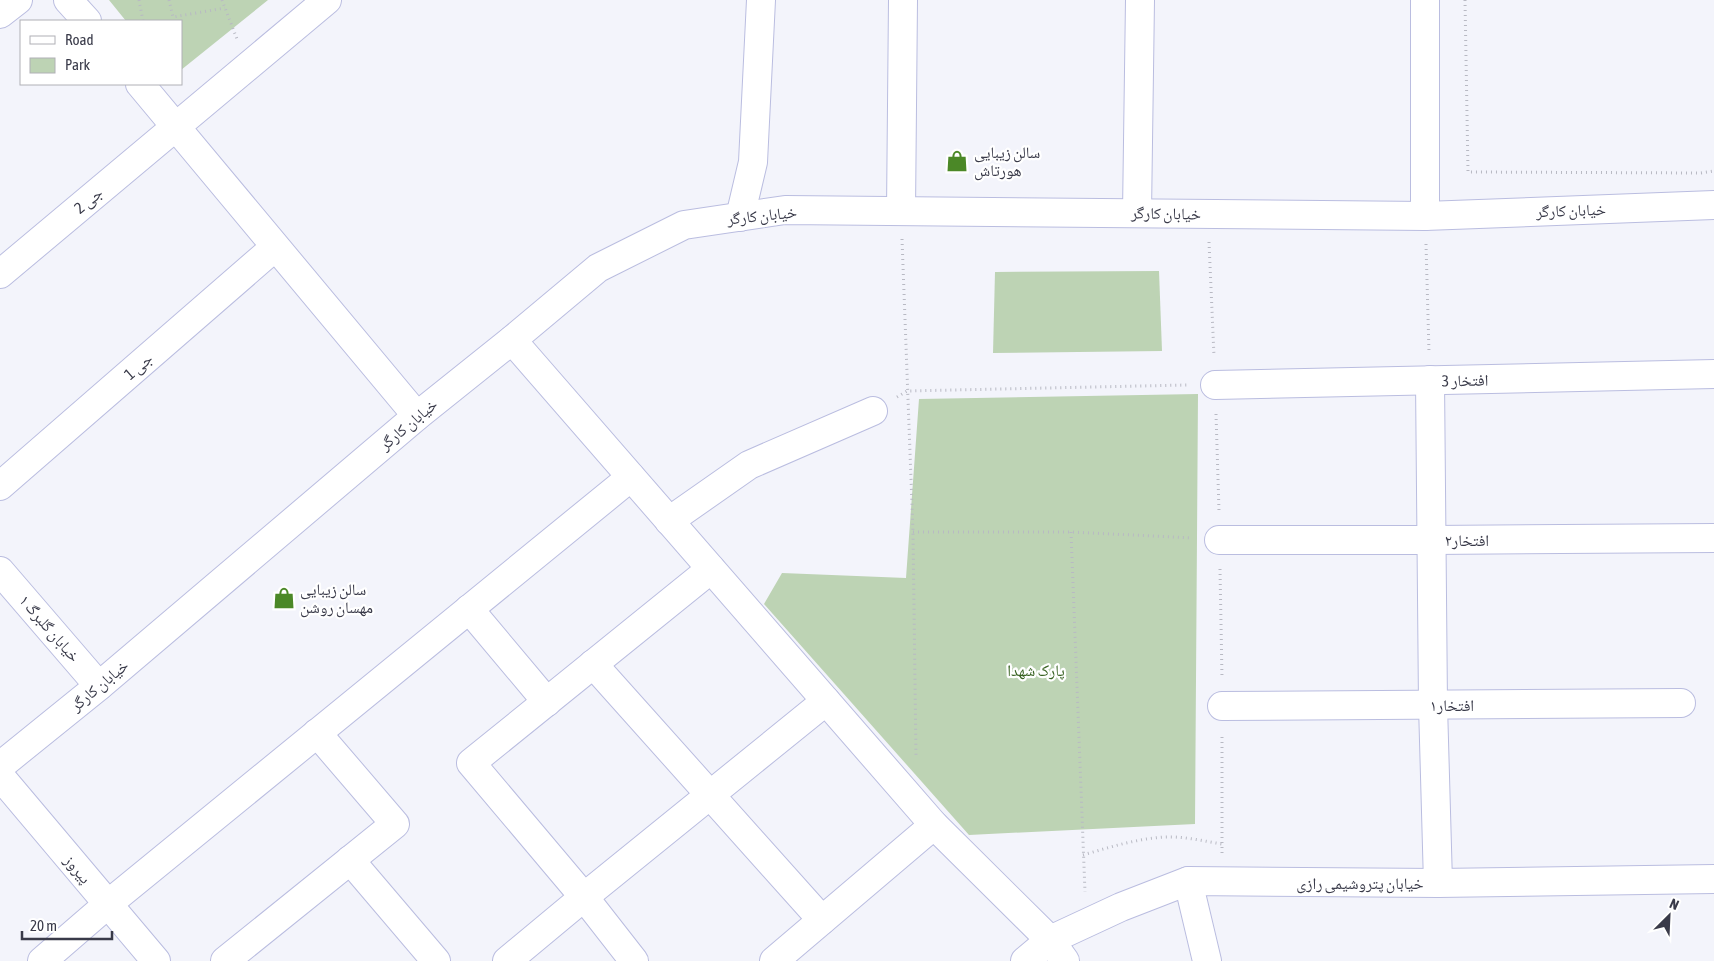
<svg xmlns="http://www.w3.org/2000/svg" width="1714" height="961" font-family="'Asap Condensed','Noto Naskh Arabic',sans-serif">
<rect width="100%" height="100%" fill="#f3f4fb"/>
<g fill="#bdd3b4">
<polygon points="109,0 268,0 181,70 181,21 126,21"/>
<polygon points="1159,271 1162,351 993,353 995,272"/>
<polygon points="1198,394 1195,824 969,835 764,604 782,573 906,578 919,399"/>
</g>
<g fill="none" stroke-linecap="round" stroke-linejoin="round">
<g stroke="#babde0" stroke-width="30">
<g id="minor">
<polyline points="68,0 87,21"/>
<polyline points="0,14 18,0"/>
<polyline points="140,84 417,416"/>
<polyline points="901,211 903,0"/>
<polyline points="1137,213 1140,0"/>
<polyline points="1425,216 1425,0"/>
<polyline points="740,217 753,162 761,0"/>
<polyline points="0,274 327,0"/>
<polyline points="512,340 934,825 1050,940 1065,961"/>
<polyline points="1430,380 1433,705 1438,883"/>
<polyline points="1215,385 1714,374"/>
<polyline points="0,486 275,247"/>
<polyline points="669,521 749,465 873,411"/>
<polyline points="1219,540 1432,540 1714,538"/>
<polyline points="0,571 99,686"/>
<polyline points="469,609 547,702"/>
<polyline points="593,664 822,920"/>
<polyline points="1222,706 1681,703"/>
<polyline points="0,766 99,686 417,416 512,340 598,268 684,225 785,210 1425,216 1714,205"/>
<polyline points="0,776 156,961"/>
<polyline points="350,860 436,961"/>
<polyline points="1188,881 1207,961"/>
<polyline points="42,961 108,904 631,477"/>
<polyline points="225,961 395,824 317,733"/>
<polyline points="507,961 584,897 826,701"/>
<polyline points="634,961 584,897 471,763 711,569"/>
<polyline points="774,961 934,825"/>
<polyline points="1025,961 1050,940 1121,907 1188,881 1438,883 1714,879"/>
</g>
</g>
<g stroke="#b8b9c3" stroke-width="3" stroke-dasharray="1 4" stroke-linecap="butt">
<polyline points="139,0 143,21"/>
<polyline points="169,0 173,17 225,8"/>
<polyline points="222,0 237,39"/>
<polyline points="1465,0 1468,172 1701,173 1714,171"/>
<polyline points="902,239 913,532 916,758"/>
<polyline points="1209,242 1214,356"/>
<polyline points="1426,244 1429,352"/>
<polyline points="897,397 907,391 1187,385"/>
<polyline points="1216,414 1219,511"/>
<polyline points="913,532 1071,532 1192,538"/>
<polyline points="1071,532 1085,892"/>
<polyline points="1220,569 1222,678"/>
<polyline points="1222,853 1222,734"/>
<path d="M1083,855C1110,847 1136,839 1164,837C1183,836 1203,841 1222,844"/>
</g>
<use href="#minor" stroke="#fff" stroke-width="28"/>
</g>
<defs>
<g id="shop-bare" transform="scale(1.725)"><path d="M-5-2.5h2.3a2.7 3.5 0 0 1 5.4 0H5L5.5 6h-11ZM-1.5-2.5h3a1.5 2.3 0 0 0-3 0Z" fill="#4b8827" stroke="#fff" stroke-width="2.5" paint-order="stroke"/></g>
</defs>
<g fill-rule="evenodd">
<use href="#shop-bare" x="957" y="161"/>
<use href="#shop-bare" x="284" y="598"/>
</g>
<g text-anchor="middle" stroke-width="4.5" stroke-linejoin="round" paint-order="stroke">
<g font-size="16" fill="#393a49" stroke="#fff" text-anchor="start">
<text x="974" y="158">سالن زیبایی<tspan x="974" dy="18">هورتاش</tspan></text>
<text x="300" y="595">سالن زیبایی<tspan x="300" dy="18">مهسان روشن</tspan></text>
</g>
<g font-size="16" fill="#393a49" stroke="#fff">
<text transform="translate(88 200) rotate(-40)" y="6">جی 2</text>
<text transform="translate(1571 210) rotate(-2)" y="6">خیابان کارگر</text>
<text transform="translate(1166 213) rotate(1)" y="6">خیابان کارگر</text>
<text transform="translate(762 215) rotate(-6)" y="6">خیابان کارگر</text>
<text transform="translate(138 366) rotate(-41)" y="6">جی 1</text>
<text transform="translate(1465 380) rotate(-1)" y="6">افتخار 3</text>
<text transform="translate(408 424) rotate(-40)" y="6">خیابان کارگر</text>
<text x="1467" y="546">افتخار۲</text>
<text transform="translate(50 628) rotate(49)" y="6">خیابان گلبرگ ۱</text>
<text transform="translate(99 685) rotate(-40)" y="6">خیابان کارگر</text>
<text x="1452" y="711">افتخار۱</text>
<text transform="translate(78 869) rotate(50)" y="6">پیروز</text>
<text x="1360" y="889">خیابان پتروشیمی رازی</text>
</g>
<g font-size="16" fill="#396323" stroke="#fff">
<text x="1036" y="676">پارک شهدا</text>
</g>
</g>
<rect x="20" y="20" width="162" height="65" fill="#ffffff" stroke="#b0b0b6"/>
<rect x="30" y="36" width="25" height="8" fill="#ffffff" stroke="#b0b0b6"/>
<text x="65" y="45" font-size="15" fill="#393a49">Road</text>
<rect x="30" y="58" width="25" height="15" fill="#bdd3b4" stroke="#b0b0b6"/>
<text x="65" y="70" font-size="15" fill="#393a49">Park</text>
<g transform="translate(1669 916) rotate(24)" stroke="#ffffff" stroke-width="4" paint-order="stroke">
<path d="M0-4L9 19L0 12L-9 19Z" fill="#393a49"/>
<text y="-8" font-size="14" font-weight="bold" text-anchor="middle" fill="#393a49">N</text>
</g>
<path d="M22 931v8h90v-8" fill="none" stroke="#393a49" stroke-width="2.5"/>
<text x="30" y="931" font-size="15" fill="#393a49" stroke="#ffffff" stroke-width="4" paint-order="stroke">20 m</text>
</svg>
